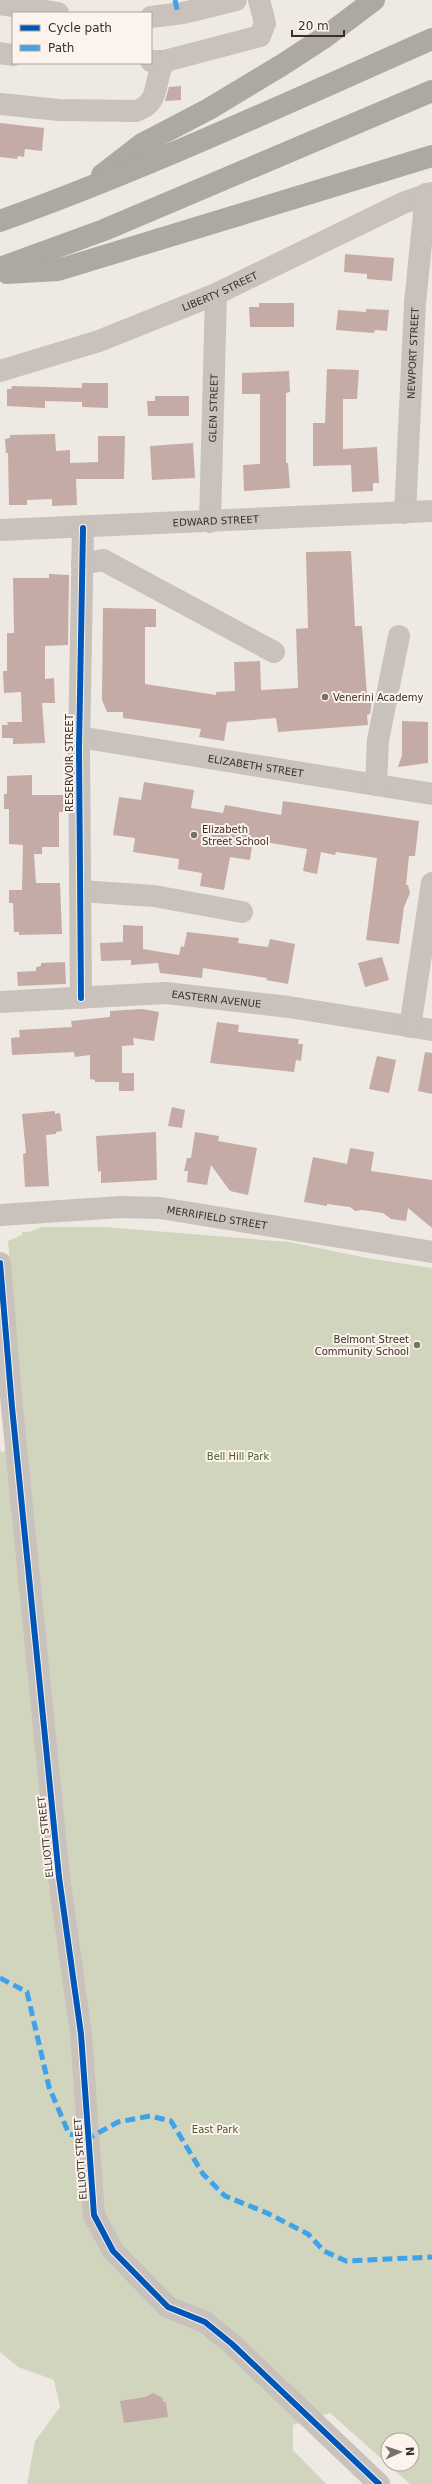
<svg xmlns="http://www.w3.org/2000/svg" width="432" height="2484" font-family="'DejaVu Sans',sans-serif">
<rect width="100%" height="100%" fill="#efe9e4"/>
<path fill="#d2d5bd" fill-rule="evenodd" d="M42,1227H105L289,1242L367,1258L432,1268V2484H410L330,2413L293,2425V2450L326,2484H27L35,2441L60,2407L54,2380L18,2367L0,2352V1448L1,1452L13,1449L14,1308L8,1241L22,1235V1232H29ZM388,2440H412V2464H388Z"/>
<g fill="#c4aba5">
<polygon points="181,86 181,100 165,101 169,87"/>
<polygon points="0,123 44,128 42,151 25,149 24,157 18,156 17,159 0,157"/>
<polygon points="345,254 394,258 392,281 367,279 367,274 344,272"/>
<polygon points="259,303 294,303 294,327 250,327 249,307 259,307"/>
<polygon points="366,309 389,310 387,331 375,330 374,333 336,330 338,310 366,312"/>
<polygon points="327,369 359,370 357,399 343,399 343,449 377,447 379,483 373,483 373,491 352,492 351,465 313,466 313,423 325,423"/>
<polygon points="289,371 290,392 286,393 286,463 288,463 290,488 244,491 243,465 260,464 260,394 242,394 242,373"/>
<polygon points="82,383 108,383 108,408 82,407 82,402 45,401 45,408 7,406 7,389 11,389 12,386 82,388"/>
<polygon points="155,396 189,396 189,416 148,416 147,401 155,401"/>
<polygon points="55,434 56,451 70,450 70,463 98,462 98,436 125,436 124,479 76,479 77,505 52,506 52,499 27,500 27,505 9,505 8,453 6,453 5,439 10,438 10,435"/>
<polygon points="193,443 195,478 152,480 150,446"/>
<polygon points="351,551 355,626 362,626 367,695 373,695 370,714 367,715 368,725 278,732 276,718 227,722 224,741 199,737 201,729 123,718 123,712 107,712 102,700 103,608 156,609 156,627 145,627 145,684 216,695 216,692 235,691 234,662 260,661 261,690 298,688 296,629 308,628 306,552"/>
<polygon points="49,574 69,575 68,645 45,646 45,679 54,678 55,703 42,703 45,743 13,744 13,738 2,738 2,725 8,725 7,722 22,722 21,692 4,693 3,671 7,671 7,633 14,633 13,578 49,578"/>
<polygon points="402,721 428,722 428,763 398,767 402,755"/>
<polygon points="32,775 32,795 67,795 67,812 59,812 59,847 42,847 42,854 34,854 36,883 60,883 62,934 19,935 19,932 14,932 13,903 9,903 9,890 22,890 23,845 9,844 9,809 4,809 4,794 7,794 7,776"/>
<polygon points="144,782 194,790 191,808 223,813 225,805 281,815 283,801 419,821 415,856 409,856 406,885 408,885 410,893 404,907 399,944 366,940 377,858 336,852 335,855 321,852 317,874 303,871 307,849 253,840 250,860 230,857 224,890 200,886 202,873 178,869 179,859 133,852 135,838 113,835 119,797 141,800"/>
<polygon points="123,925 143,926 143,949 179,955 181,946 184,947 187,932 239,938 238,943 268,947 270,939 295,944 288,984 266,980 267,978 203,968 202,978 160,973 158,963 131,965 131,960 101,961 100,943 123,942"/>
<polygon points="382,957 389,980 365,987 358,963"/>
<polygon points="65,962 66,984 18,986 17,972 36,971 36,967 41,966 41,963"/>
<polygon points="142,1009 159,1012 154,1041 133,1038 134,1045 122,1046 122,1073 134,1073 134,1091 119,1091 119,1082 95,1082 95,1080 90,1079 90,1055 75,1057 74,1052 12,1055 11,1038 20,1037 19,1030 72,1027 71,1021 110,1017 110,1011"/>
<polygon points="217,1022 239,1025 238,1032 299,1039 298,1044 303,1044 301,1061 296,1060 294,1072 210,1063"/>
<polygon points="425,1052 432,1053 432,1094 418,1091"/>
<polygon points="377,1056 396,1060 389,1093 369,1089"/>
<polygon points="172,1107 185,1110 182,1128 168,1126"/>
<polygon points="55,1111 55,1114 60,1113 62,1131 56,1132 56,1134 46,1135 49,1186 25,1187 23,1154 26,1153 22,1114"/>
<polygon points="156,1132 157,1180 101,1183 101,1171 98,1172 96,1136"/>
<polygon points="195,1132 219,1136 218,1141 257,1148 248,1195 230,1191 211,1165 207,1185 187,1182 188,1171 184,1171 187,1158 191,1158"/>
<polygon points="350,1148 374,1152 371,1171 432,1180 432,1228 408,1208 406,1221 391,1219 383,1213 362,1210 355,1211 350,1207 327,1204 327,1206 304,1202 313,1157 347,1164"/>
<polygon points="153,2393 163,2398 163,2402 166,2402 168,2417 124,2423 120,2401 145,2397"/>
</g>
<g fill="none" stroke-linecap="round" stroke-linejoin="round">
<g stroke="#c8c1bc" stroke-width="22">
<polyline points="0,4 58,13"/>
<polyline points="151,17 183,13 236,0"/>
<polyline points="0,53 13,55"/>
<polyline points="151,61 165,61 260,36 265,23 259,0"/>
<path d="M0,104L59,110L136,111C163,102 152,79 165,61"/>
<path id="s1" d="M0,371L99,341L216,294L403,203L432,193"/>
<path id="s2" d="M405,513L415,303L426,194"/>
<path id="s3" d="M210,522L216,294"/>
<path id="s4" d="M0,530L432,511"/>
<polyline points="82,564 103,560 274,652"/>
<path id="s5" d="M79,737L432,794"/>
<polyline points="376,785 378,740 399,636"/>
<polyline points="80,891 154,896 242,912"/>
<polyline points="81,998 79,748 83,528"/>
<path id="s6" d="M0,1002L166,993L289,1007L432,1030"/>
<polyline points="410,1027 432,883"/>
<path id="s7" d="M0,1215L121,1207L160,1208L432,1252"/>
<polyline points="0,1263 12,1407 59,1877 81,2034 94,2215 113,2251 168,2307 205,2322 232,2344 379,2484"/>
</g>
<g stroke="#aea8a3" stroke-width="22">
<polyline points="102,175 142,144 209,109 282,65 325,37 374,0"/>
<path d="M0,221C148,168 289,102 432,39"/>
<polyline points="0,268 104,230 432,91"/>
<polyline points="7,273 58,270 432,156"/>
</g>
<g stroke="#3fa3eb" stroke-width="5" stroke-dasharray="10 5" stroke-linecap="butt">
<polyline points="175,0 178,14"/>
<polyline points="0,1978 27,1992 49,2087 69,2134 89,2138 118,2122 150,2116 171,2121 203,2174 225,2196 267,2213 308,2234 324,2251 346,2261 432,2257"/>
</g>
<g stroke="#fbf3ec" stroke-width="8">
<g id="cycleway">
<polyline points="81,998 79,748 83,528"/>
<polyline points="0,1263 12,1407 59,1877 81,2034 94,2215 113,2251 168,2307 205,2322 232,2344 379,2484"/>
</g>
</g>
<use href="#cycleway" stroke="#0057b8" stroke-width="6"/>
</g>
<g fill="#796f6b" stroke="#fbf3ec" stroke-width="1.5">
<circle cx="325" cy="697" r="4"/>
<circle cx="194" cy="835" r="4"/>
<circle cx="417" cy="1345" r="4"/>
</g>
<g text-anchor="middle" stroke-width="4" stroke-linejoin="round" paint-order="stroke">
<g font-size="10" fill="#3a2d2a" stroke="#fbf3ec">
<text dy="4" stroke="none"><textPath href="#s1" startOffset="234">LIBERTY STREET</textPath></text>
<text dy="4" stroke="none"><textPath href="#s2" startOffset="160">NEWPORT STREET</textPath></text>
<text dy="4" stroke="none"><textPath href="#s3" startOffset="114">GLEN STREET</textPath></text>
<text dy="4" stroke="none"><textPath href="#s4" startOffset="216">EDWARD STREET</textPath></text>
<text transform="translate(69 763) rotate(-90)" y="4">RESERVOIR STREET</text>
<text dy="4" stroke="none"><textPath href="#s5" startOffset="179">ELIZABETH STREET</textPath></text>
<text dy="4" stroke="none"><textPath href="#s6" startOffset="217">EASTERN AVENUE</textPath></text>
<text dy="4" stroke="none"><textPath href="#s7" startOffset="218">MERRIFIELD STREET</textPath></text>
<text transform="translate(45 1837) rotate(-96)" y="4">ELLIOTT STREET</text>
<text transform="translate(80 2159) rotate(-94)" y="4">ELLIOTT STREET</text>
</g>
<g font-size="10" fill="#3a2d2a" stroke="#fbf3ec" text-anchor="start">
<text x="333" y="701">Venerini Academy</text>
<text x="202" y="833">Elizabeth<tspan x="202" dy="12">Street School</tspan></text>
<text x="409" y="1343" text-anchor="end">Belmont Street<tspan x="409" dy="12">Community School</tspan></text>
</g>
<g font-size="10" fill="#4d5a2c" stroke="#fbf3ec">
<text x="238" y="1460">Bell Hill Park</text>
<text x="215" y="2133">East Park</text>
</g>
</g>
<rect x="12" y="12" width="140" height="52" fill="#fbf3ec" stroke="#aea49e"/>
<rect x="20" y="25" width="20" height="6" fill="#0057b8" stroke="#aea49e"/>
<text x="48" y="32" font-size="12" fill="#3a2d2a">Cycle path</text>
<rect x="20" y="45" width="20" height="6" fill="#3fa3eb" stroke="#aea49e"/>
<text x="48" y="52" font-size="12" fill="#3a2d2a">Path</text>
<g transform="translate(400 2452) rotate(87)"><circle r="19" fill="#fbf3ec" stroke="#aea49e"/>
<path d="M0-3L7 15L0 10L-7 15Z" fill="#796f6b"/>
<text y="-6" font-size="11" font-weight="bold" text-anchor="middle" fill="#3a2d2a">N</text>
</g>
<path d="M292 30v6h52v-6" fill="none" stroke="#3a2d2a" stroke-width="2"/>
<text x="298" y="30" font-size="12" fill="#3a2d2a" stroke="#fbf3ec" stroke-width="3" paint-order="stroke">20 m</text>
</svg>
